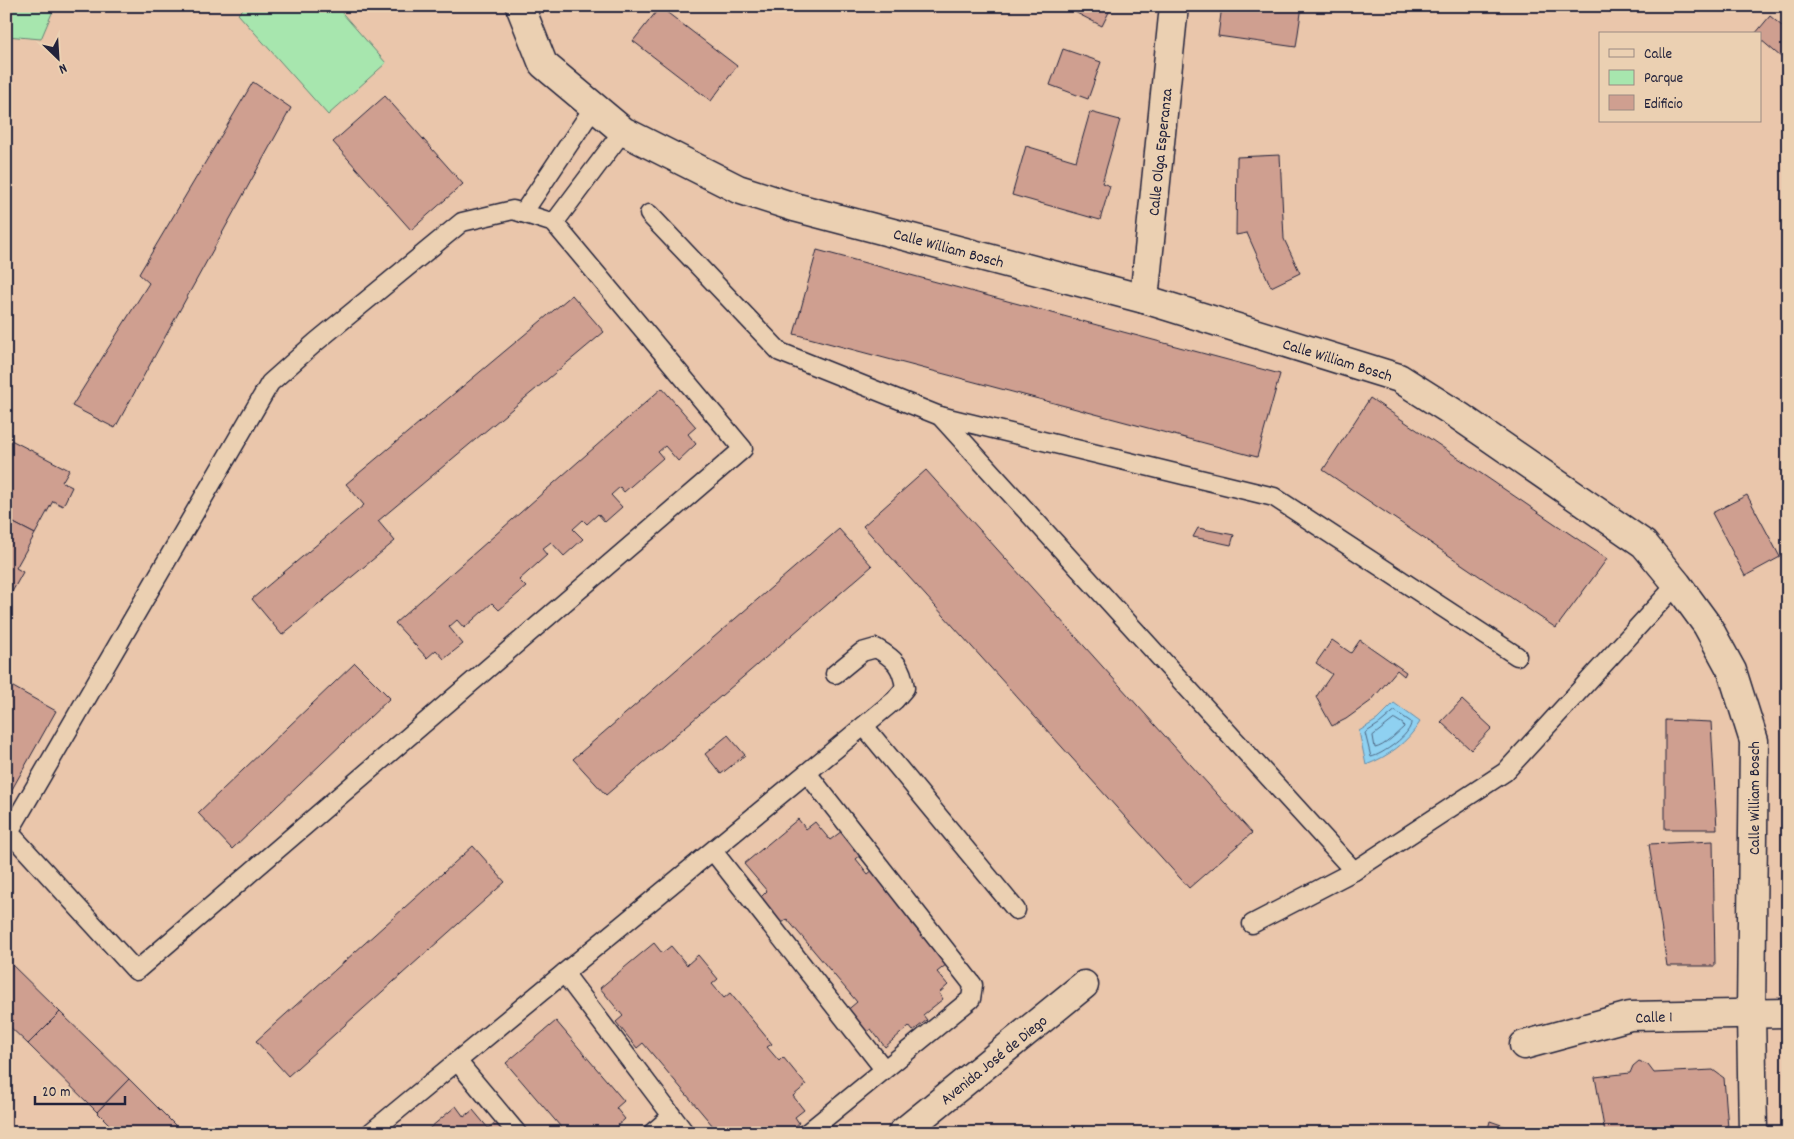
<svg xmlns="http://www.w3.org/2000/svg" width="1794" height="1139" font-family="Dekko,sans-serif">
<rect width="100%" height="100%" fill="#eac6ab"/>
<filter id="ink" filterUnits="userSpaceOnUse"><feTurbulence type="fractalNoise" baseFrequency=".02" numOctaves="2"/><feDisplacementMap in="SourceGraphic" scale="10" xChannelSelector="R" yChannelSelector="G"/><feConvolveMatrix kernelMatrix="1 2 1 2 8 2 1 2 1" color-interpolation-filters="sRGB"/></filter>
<g filter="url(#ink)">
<g fill="#a7e6ae" stroke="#648474">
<polygon points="8,6 55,6 41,39 6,36"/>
<polygon points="246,6 336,6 386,63 328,115 238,14"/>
</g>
<path fill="#8fd1f1" stroke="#638ba8" d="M1394,703L1420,722C1407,743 1389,756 1366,765L1359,731L1377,720Z"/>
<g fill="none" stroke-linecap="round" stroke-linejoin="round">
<g stroke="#4e6884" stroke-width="1">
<path d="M1395,711L1411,722C1412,734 1382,755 1371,757L1365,733L1379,724Z"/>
<path d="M1395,719L1403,724L1404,727C1395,735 1385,746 1375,748L1373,736Z"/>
</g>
</g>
<g fill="#cf9f90" stroke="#22223b">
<polygon points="1063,6 1112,6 1102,26"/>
<polygon points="1222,6 1302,6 1296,47 1218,36"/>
<polygon points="660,7 737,66 711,101 633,41"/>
<polygon points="1770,16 1788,31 1788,63 1760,39 1760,34 1755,34"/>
<polygon points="1063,49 1101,62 1088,99 1050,85"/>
<polygon points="253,82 291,108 115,428 72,406 149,283 139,274"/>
<polygon points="385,96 463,184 411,230 333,142"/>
<polygon points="1090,112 1120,120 1102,183 1110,186 1100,220 1012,195 1026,146 1076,161"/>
<polygon points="1280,155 1284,239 1300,273 1271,287 1247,233 1236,235 1237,157"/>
<polygon points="817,250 1280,374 1257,457 794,334"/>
<polygon points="572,295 604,332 378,521 395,541 282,635 252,599 364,505 346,484"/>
<polygon points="662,388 696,427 688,434 696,444 678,461 665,446 658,452 663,458 624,492 620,487 611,495 622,507 605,522 598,514 587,524 583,520 573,529 583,539 564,556 551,542 542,549 547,555 519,580 526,587 499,610 492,603 464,628 457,620 449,627 463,644 444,659 436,650 427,658 395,623"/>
<polygon points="1370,398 1607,559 1556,628 1323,470"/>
<polygon points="11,440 69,470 62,482 72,487 63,506 53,501 35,534 6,519 6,448"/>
<polygon points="926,470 1252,833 1189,888 863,526"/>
<polygon points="1747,495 1780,557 1745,576 1712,513"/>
<polygon points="6,519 35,534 16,568 23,572 12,592 6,589"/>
<polygon points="1198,528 1234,535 1231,545 1193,537"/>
<polygon points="839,529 872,566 606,795 573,759"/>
<polygon points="1332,640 1351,653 1360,640 1406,672 1404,676 1397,670 1371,701 1346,719 1332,726 1316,697 1332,674 1316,663"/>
<polygon points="355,663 390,698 232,849 198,813"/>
<polygon points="6,683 56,711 6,800"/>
<polygon points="1462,700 1492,728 1471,750 1441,722"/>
<polygon points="1665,720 1711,722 1717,829 1665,829"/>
<polygon points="728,735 745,755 721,774 705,754"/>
<polygon points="798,819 806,829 815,822 830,840 842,831 862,854 856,859 868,874 874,869 916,919 911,923 923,936 927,933 951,961 937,972 948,985 939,993 943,999 923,1015 927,1020 913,1031 909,1026 885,1047 871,1029 864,1034 845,1012 857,1002 787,919 781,924 760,898 767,891 744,864"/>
<polygon points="1713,841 1715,966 1667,966 1649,844"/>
<polygon points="473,846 505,882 288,1076 256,1041"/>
<polygon points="654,943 662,953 671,946 687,965 698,955 718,979 712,984 724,998 730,993 772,1044 767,1047 779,1061 783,1057 806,1085 793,1096 804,1110 795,1117 799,1123 787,1133 705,1133 713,1126 643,1043 637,1048 616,1022 623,1016 600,988"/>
<polygon points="6,959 60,1012 28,1044 6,1023"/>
<polygon points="60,1012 129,1079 97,1112 28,1044"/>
<polygon points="556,1021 624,1101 616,1108 625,1119 609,1133 566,1133 506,1063"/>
<polygon points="1639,1061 1648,1065 1654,1073 1713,1070 1724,1078 1728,1128 1705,1129 1705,1133 1605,1133 1595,1077 1630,1073 1633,1066"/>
<polygon points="129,1079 183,1133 118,1133 97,1112"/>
<polygon points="456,1106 464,1117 473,1110 488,1128 500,1119 512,1133 424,1133"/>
<polygon points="1490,1121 1524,1133 1487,1133"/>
<polygon points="1180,1131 1221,1133 1180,1133"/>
</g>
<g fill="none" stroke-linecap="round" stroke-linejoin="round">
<g stroke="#22223b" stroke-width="21">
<g id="service">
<polygon points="513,210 554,223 743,449 136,971 9,832 270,383 316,342 462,222"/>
<polyline points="523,213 594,107"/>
<polyline points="649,214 780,352 940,416 1354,871"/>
<polyline points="554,223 623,131"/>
<polyline points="940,416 1274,497 1517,656"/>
<polyline points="864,726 1016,910"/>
<polyline points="807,773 973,985 971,999 807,1133"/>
<polyline points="713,851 884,1069"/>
<polyline points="1252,924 1354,871 1505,772 1677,584"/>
<polyline points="564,973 685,1133"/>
<polyline points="457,1061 517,1133"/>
<path d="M370,1133L895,700L905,688C902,666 895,659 876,648L862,652L835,674"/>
<polyline points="652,1133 672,1116"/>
</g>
</g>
<g stroke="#22223b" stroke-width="31">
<g id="minor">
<polyline points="520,6 543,64 623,131 738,189 794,207 1144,299 1399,378 1459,416 1644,544 1677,584 1707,625 1732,671 1754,741 1751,1014 1753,1133"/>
<polyline points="1144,299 1174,6"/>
<polyline points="1524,1045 1630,1016 1788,1013"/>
<polyline points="902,1133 1084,985"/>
</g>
</g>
<use href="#service" stroke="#ebd0b2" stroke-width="18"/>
<use href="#minor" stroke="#ebd0b2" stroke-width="28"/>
</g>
</g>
<g text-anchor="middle" stroke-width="5" stroke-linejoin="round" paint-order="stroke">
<g font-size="16" fill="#22223b" stroke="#ebd0b2">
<text transform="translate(1159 152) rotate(-84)" y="6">Calle Olga Esperanza</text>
<text transform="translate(949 247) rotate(15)" y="6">Calle William Bosch</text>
<text transform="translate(1338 359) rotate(17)" y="6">Calle William Bosch</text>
<text transform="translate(1753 798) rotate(-90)" y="6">Calle William Bosch</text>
<text transform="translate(1654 1016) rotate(-2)" y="6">Calle 1</text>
<text transform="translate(993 1059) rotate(-39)" y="6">Avenida José de Diego</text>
</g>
</g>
<rect width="1794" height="1139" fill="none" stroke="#ebd0b2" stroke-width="25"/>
<rect x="12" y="12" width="1769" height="1114" fill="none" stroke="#22223b" stroke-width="2" filter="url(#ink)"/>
<rect x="1599" y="32" width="162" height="90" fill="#ebd0b2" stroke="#9b8a82"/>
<rect x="1609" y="49" width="25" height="8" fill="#ebd0b2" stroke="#9b8a82"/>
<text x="1644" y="58" font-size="15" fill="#22223b">Calle</text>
<rect x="1609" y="70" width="25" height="15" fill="#a7e6ae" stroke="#9b8a82"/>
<text x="1644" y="82" font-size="15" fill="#22223b">Parque</text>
<rect x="1609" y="95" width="25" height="15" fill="#cf9f90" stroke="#9b8a82"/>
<text x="1644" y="108" font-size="15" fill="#22223b">Edificio</text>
<g transform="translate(58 58) rotate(155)" stroke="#ebd0b2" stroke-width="4" paint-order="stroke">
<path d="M0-4L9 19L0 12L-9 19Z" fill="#22223b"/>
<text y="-8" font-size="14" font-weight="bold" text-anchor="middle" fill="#22223b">N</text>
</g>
<path d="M35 1096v8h90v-8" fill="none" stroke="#22223b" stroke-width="2.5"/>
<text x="42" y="1096" font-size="15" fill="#22223b" stroke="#ebd0b2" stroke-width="4" paint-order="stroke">20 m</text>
</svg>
